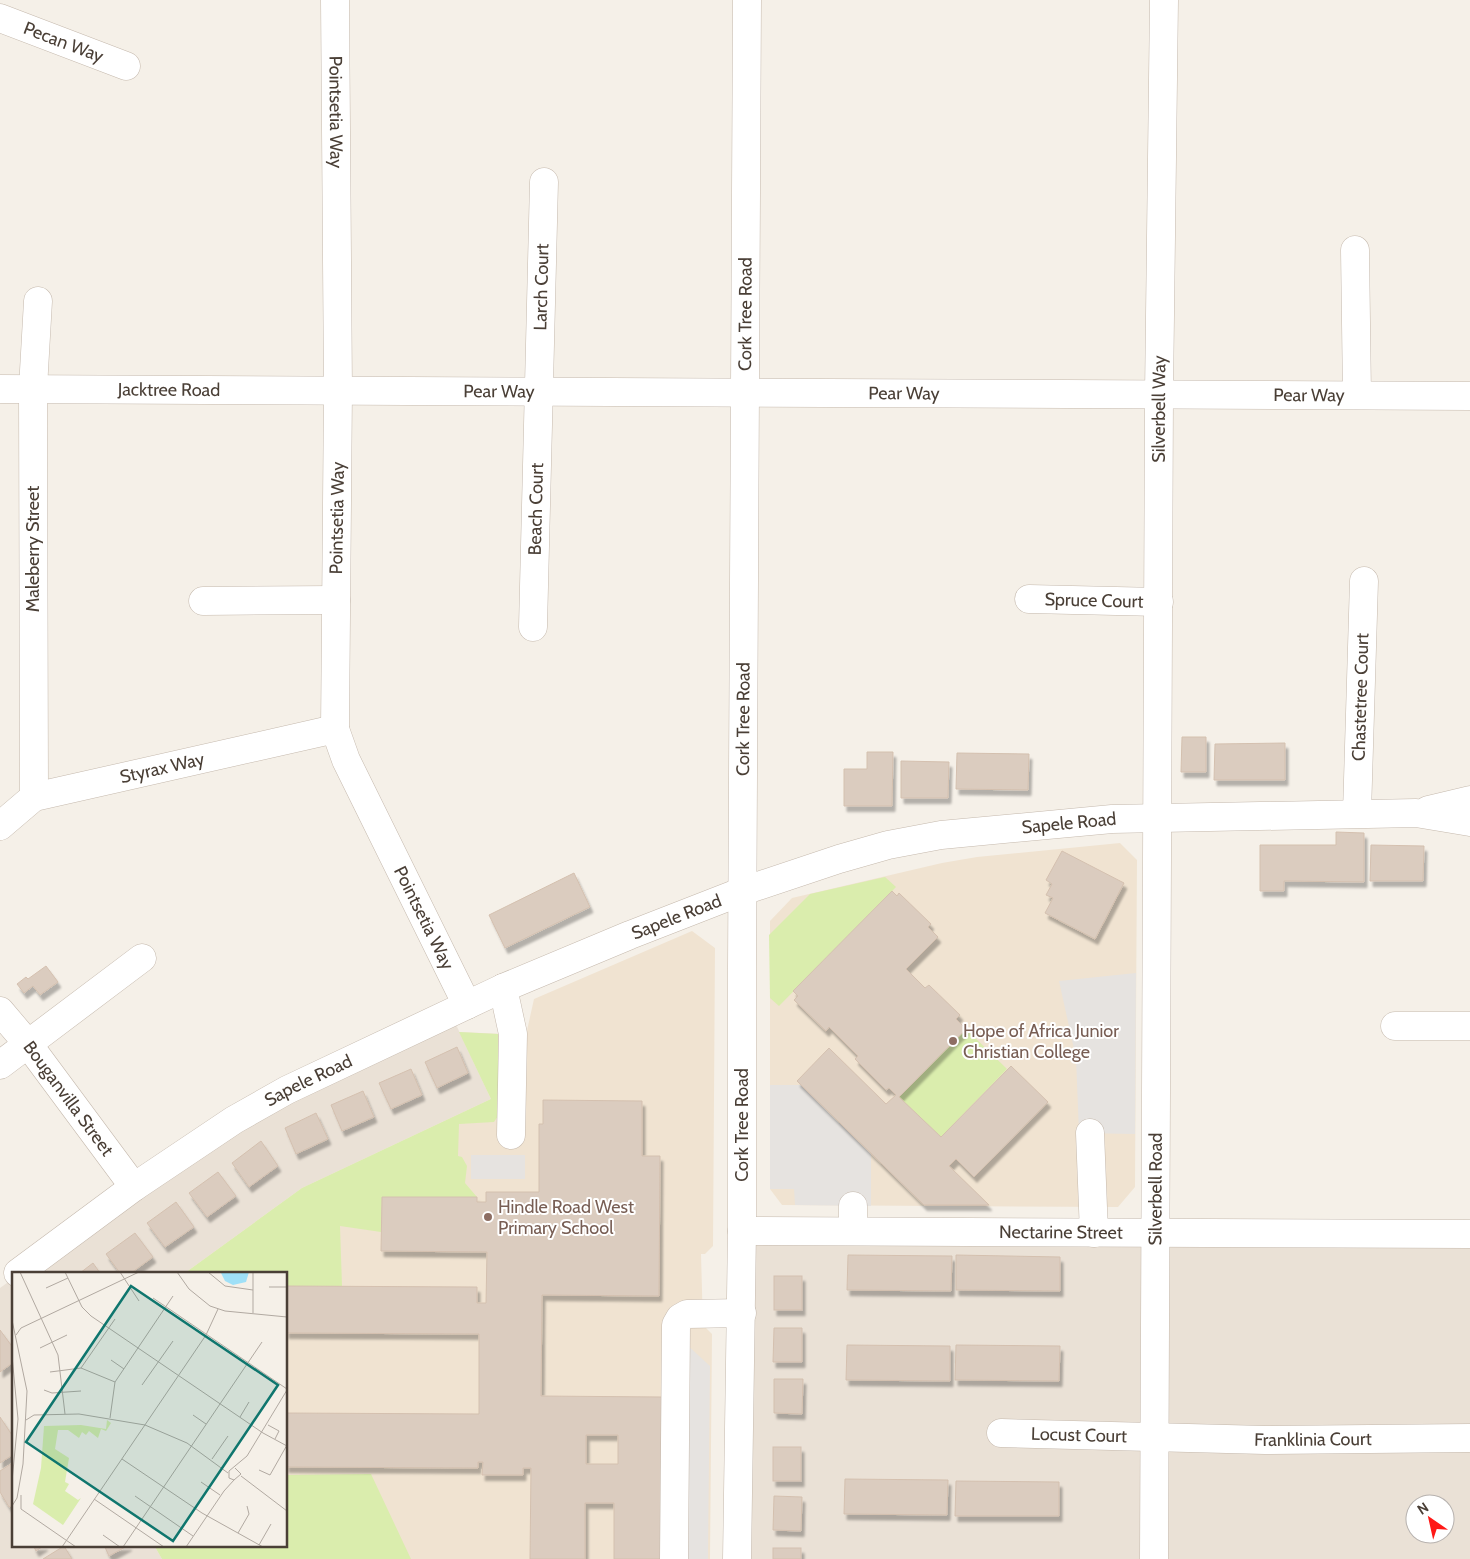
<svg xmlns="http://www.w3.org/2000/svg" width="1470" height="1559" viewBox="0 0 1470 1559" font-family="Cabin,sans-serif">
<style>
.residential{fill:#eae1d6;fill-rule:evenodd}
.education{fill:#f0e3d1}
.green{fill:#daedad}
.parking{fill:#e6e3e0}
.building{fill:#dbccbf;stroke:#d4c0af;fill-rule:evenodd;filter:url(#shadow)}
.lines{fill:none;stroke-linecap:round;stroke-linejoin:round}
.minor-casing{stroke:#c5b9ad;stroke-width:29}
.minor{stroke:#fff;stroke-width:28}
.education-dot{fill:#8d6e63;stroke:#fff;stroke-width:2}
.labels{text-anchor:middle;stroke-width:4;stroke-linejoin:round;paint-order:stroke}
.street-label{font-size:18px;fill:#4a3f36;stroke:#fff}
.education-label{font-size:18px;fill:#785e54;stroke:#fff;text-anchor:start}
.inset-road{fill:none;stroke:#b1a9a1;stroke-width:1}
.view{fill:#0f766e;fill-opacity:0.15;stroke:#0f766e;stroke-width:2.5}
.inset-edge{fill:none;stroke:#4a3f36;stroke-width:2.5}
</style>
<defs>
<filter id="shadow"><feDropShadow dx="3" dy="5.5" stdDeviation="1" flood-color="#0004"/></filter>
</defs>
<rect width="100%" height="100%" fill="#f5f0e8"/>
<g class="residential">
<polygon points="451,1014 491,1099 302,1188 185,1273 21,1273 135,1189"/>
<path d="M740 1233 1470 1236V1559H735ZM1415 1504H1445V1534H1415Z"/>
<polygon points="14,1278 14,1545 154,1545 162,1559 0,1559 0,1288"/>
</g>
<g class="education">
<polygon points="1120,843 1137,860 1135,1187 1118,1207 782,1205 770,1189 770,921 792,898 942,863 977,857"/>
<polygon points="692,931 715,948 713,1246 705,1254 701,1254 703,1327 705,1327 712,1334 710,1559 162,1559 154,1545 286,1545 286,1273 185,1273 302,1188 491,1099 459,1032 526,1035 534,999"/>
</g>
<g class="green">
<polygon points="885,877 896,887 779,1006 770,998 769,935 810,894"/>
<polygon points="966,1029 1007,1069 941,1137 899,1097"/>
<polygon points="459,1032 498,1034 498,1116 494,1122 459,1124 458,1156 462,1157 467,1166 465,1183 477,1197 382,1197 381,1232 340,1226 342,1286 286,1286 286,1273 185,1273 302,1188 491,1099"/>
<polygon points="371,1474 411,1559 162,1559 154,1545 286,1545 286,1475"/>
</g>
<g class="parking">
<polygon points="1136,973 1135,1134 1079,1133 1076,1058 1059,981"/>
<polygon points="770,1085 801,1085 871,1154 871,1206 795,1205 794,1189 770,1189"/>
<rect x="471" y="1155" width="54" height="24"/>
<polygon points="685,1343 710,1366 708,1559 684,1559"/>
</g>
<g class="building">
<polygon points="1182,737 1206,737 1206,772 1181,772"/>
<polygon points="1285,743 1285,780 1214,780 1215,744"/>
<polygon points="867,752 893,752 892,806 844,806 844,769 867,769"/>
<polygon points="957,753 1029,754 1028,790 956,789"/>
<polygon points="901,761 949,762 948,798 901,798"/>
<polygon points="1336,832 1364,833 1364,882 1284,881 1284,891 1260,891 1260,845 1336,845"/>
<polygon points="1371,845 1424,846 1423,881 1370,881"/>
<polygon points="1062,851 1124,883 1095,939 1045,913 1053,898 1046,895 1052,884 1046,880"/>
<polygon points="574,873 590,907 505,948 489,915"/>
<polygon points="892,891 897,896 899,893 931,924 928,927 938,937 906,969 925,988 929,985 960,1015 956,1019 966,1029 899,1097 941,1137 1011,1066 1048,1102 974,1177 956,1159 949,1166 989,1205 924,1205 797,1081 829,1048 886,1104 896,1095 889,1088 886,1090 855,1059 858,1056 829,1027 826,1031 794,1000 798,996 793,991"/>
<polygon points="46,966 58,982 40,995 33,986 24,993 17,984 26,977 28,979"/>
<polygon points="457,1047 468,1073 437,1088 425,1062"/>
<polygon points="411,1069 422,1095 391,1109 379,1083"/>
<polygon points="363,1091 374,1117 342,1131 331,1105"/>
<path d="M543 1100 642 1101V1156H660L659 1296 542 1295 541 1396 662 1397 661 1468H665L664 1559H614V1503H585V1559H530L531 1468H523V1475H482L483 1462H478V1468L286 1467V1413L479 1414V1334L286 1333V1286L477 1287V1303H486L487 1252 381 1251 382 1197H477V1202H486V1192H539V1124H543ZM586 1435H618V1464H586Z"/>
<polygon points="316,1113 328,1139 296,1154 285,1128"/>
<polygon points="261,1141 278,1166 249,1187 232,1163"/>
<polygon points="218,1172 236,1196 207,1217 189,1193"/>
<polygon points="176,1202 194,1227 165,1247 147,1223"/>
<polygon points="135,1233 153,1257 131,1273 120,1273 106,1254"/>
<polygon points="848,1255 952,1256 951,1291 847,1290"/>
<polygon points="956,1255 1060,1257 1060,1291 956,1290"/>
<polygon points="93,1263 100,1273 80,1273"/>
<rect x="774" y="1276" width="28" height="34"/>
<polygon points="774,1328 802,1328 802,1362 773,1362"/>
<polygon points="0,1330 14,1349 14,1362 0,1372"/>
<polygon points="847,1345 950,1346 950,1381 846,1380"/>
<polygon points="956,1345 1060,1346 1059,1381 955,1380"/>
<polygon points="774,1379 803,1379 802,1414 774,1413"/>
<polygon points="0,1417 14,1438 14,1454 0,1463"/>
<rect x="773" y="1447" width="28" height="34"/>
<polygon points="14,1462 14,1504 9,1507 0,1492 0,1471"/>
<polygon points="845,1479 948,1480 947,1515 844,1514"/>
<polygon points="956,1481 1059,1482 1059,1516 955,1516"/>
<polygon points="774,1496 802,1497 801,1531 773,1530"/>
<polygon points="33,1545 45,1545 36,1551"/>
<polygon points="104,1545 129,1545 109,1556"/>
<polygon points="64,1546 72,1559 43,1559"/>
<rect x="773" y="1548" width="28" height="11"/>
</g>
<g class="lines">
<defs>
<g id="minor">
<path id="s1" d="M335 0 338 390 335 729 346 760 467 1005"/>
<path id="s2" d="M0 18 126 66"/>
<polyline points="1355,250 1357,395"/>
<path id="s3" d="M0 389 1470 396"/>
<path id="s4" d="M1029 599 1159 602"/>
<polyline points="203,601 336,600"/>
<path id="s5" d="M533 627 544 182"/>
<polyline points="34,797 33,388 38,301"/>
<polyline points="1428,810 1470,800"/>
<path id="s6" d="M1357 813 1364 581"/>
<path id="s7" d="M0 826 34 797 335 729"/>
<polyline points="503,988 513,1034 511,1135"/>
<path id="s8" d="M0 1011 28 1044 134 1187"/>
<polyline points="1395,1026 1470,1026"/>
<polyline points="0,1065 142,958"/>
<polyline points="1090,1133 1094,1233"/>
<polyline points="853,1206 853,1231"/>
<path id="s9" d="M742 1231 1470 1234"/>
<path id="s10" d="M18 1273 134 1187 234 1120 287 1090 503 988 630 935 743 891 839 859 888 845 941 835 1112 819 1416 813 1470 822"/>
<path id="s11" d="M1001 1433 1265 1440 1470 1438"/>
<polyline points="674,1559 676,1325 680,1318 687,1314 742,1313"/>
<path id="s12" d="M737 1559 742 1231V969L747 0"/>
<path id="s13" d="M1154 1559 1159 394 1164 0"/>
</g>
</defs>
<use href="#minor" class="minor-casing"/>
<use href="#minor" class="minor"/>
</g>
<g class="education-dot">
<circle cx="953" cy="1041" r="5"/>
<circle cx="488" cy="1217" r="5"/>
</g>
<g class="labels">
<g class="street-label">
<text dy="6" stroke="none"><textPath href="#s2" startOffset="68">Pecan Way</textPath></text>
<text dy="6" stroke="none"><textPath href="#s1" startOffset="112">Pointsetia Way</textPath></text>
<text dy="6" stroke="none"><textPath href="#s5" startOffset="340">Larch Court</textPath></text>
<text dy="6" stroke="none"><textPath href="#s12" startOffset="1245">Cork Tree Road</textPath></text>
<text dy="6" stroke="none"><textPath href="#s3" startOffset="169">Jacktree Road</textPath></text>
<text dy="6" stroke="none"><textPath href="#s3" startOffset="499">Pear Way</textPath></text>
<text dy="6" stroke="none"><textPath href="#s3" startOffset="904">Pear Way</textPath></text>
<text dy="6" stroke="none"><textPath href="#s3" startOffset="1309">Pear Way</textPath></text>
<text dy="6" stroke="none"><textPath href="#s13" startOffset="1150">Silverbell Way</textPath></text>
<text dy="6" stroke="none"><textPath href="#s5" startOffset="118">Beach Court</textPath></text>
<text transform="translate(337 518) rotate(-89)" y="6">Pointsetia Way</text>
<text transform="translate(33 549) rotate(-90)" y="6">Maleberry Street</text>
<text dy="6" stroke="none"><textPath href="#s4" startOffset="65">Spruce Court</textPath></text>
<text dy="6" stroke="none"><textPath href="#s6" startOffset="116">Chastetree Court</textPath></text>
<text dy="6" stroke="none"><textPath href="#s12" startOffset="840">Cork Tree Road</textPath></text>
<text dy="6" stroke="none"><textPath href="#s7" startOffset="176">Styrax Way</textPath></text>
<text dy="6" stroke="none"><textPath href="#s10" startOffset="1158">Sapele Road</textPath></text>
<text dy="6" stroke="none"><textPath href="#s10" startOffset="752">Sapele Road</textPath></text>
<text dy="6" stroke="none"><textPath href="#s1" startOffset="938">Pointsetia Way</textPath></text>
<text dy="6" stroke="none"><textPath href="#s10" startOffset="349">Sapele Road</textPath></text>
<text dy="6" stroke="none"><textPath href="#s8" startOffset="111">Bouganvilla Street</textPath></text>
<text transform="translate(742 1125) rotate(-90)" y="6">Cork Tree Road</text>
<text dy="6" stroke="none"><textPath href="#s13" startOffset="370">Silverbell Road</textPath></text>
<text dy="6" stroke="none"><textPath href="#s9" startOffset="319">Nectarine Street</textPath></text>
<text dy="6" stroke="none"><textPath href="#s11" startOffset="78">Locust Court</textPath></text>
<text dy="6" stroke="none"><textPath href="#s11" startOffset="312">Franklinia Court</textPath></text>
</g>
<g class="education-label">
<text x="963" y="1037">Hope of Africa Junior<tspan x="963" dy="21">Christian College</tspan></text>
<text x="498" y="1213">Hindle Road West<tspan x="498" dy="21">Primary School</tspan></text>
</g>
</g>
<g transform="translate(12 1272)">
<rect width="275" height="275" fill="#f5f0e8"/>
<path d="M95 148 99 151 94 159 89 157 86 166 77 159 74 163 70 160 67 166 56 158H46L43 177 57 186 53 210 57 212 53 219 66 228 69 226 51 253 21 232 29 196 32 154 69 153 94 157Z" fill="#daedad"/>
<path d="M237 0 234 10 221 13 213 9 209 1Z" fill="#9fe0f7"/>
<path class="inset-road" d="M8 0 46 83 53 142M53 0 70 35 79 44 251 161 275 174M108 0 127 29M165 0 177 17 198 34 213 39 275 45M196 0 213 14 241 18M257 15H275M34 16 56 6M141 26 275 117M241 41V0M0 48 15 119 11 192 5 226 0 234M4 63 9 56 127 0M28 76 55 63M0 84 6 147 0 209M99 88 112 97M69 96 103 47M38 100 69 96 103 110M130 113 161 69M32 118 40 121 69 119M181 143 194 152M228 145 237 130M98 146 103 110 161 24M14 148 22 143 67 142 133 153 175 171 216 201M256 153 267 159 263 167M110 187 190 241 251 275M200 187 216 164M223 196 229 202 222 208 217 206V199L235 184 275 118M247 198 258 203 275 173M229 204 275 239M189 210 208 223M9 223V237L64 275M123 224 181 264M82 227 152 275M226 261 237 242 235 234M91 263 108 275M247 273 259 252M50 275 194 63 206 37M111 275 250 70M174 275 212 219 222 208"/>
<path class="view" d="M119 14 266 113 161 269 14 170Z"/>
<rect width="275" height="275" class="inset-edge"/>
</g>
<g transform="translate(1430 1519) rotate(326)"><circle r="24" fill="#ffffff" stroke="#b7b2af"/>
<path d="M0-4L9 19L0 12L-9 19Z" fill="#ff1816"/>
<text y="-8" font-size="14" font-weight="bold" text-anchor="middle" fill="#4a3f36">N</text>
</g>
</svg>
